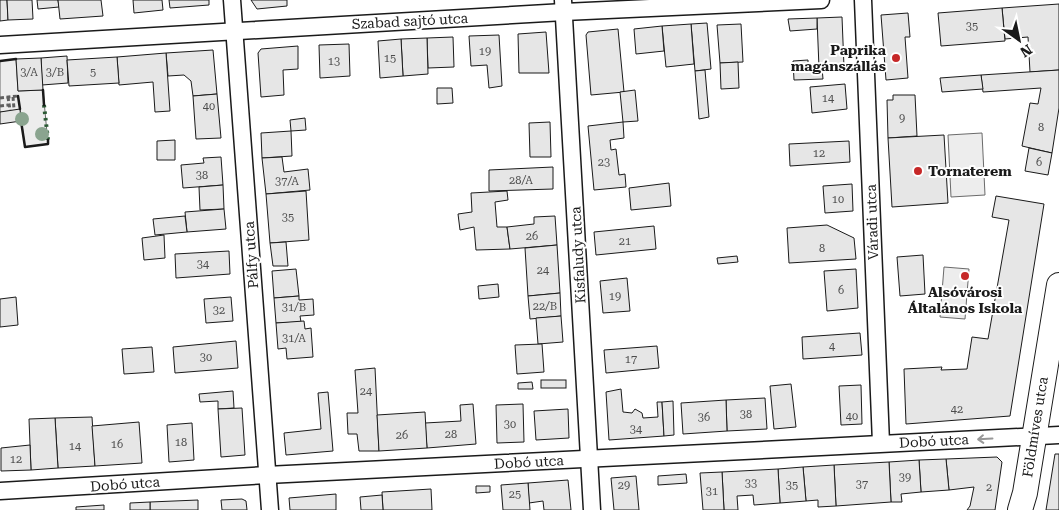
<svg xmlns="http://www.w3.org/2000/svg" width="1059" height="510" viewBox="0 0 1059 510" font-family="'Roboto Serif',serif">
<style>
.built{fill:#ededed;stroke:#6a6a6a}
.building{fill:#e6e6e6;stroke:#1a1a1a}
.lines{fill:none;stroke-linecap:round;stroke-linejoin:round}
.street-casing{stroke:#1a1a1a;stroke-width:19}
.secondary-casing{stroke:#1a1a1a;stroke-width:26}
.path{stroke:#5f5f5f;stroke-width:3;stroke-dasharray:4 2.5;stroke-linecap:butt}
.street{stroke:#fff;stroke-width:16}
.secondary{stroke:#fff;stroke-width:24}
.hedge{stroke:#2b5a34;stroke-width:4;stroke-dasharray:2.5 4;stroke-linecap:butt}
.wall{stroke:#1a1a1a;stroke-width:2.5}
.tree{fill:#8aa48f}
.oneway{stroke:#989898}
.poi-dot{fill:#c62828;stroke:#fff;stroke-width:2}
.labels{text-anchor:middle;stroke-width:4;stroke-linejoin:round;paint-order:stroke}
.number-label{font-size:11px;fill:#4d4d4d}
.street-label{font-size:14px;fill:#1a1a1a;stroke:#fff}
.poi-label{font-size:14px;font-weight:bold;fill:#1a1a1a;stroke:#fff;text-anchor:end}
</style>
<rect width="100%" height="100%" fill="#fff"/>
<g class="built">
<polygon points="16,59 18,91 43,90 48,144 25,147 20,110 0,112 0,61"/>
<polygon points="982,133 985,195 951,197 948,135"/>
<polygon points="944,267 969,269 965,319 940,317"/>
</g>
<g class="building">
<polygon points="0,0 7,0 8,20 0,21"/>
<polygon points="7,0 32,0 33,19 8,20"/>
<polygon points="37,0 58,0 59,7 38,9"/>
<polygon points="58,0 101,0 103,16 60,19"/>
<polygon points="133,0 162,0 163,10 134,13"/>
<polygon points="169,0 209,0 209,5 170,8"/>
<polygon points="251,0 287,0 287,6 257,9"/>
<polygon points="1059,4 1059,70 1030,72 1028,37 1005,39 1002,8"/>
<polygon points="1002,8 1005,41 941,46 938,13"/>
<polygon points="908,13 910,37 905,37 908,78 886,80 881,15"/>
<polygon points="842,17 844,67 819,68 817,18"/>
<polygon points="817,18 817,29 790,31 788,19"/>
<polygon points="707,23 711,69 695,71 691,24"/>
<polygon points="691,24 694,64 666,67 662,26"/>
<polygon points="741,24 743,62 720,63 717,25"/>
<polygon points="662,26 664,51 636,54 634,29"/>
<polygon points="618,29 624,92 591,95 586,35 588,32"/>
<polygon points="546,32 549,73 519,73 518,34"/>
<polygon points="499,35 502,86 489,88 487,65 471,66 469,36"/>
<polygon points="453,37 454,67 428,68 427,38"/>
<polygon points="427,38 428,74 403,76 401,39"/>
<polygon points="401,39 403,76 380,78 378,41"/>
<polygon points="349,44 350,76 320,78 319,45"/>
<polygon points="298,46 298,69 283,70 284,95 261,97 258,53 261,49"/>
<polygon points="213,50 217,94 193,96 191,81 184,75 168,76 166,53"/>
<polygon points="166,53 170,111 155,112 153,82 119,85 117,57"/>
<polygon points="67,56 68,83 42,85 41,58"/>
<polygon points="117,57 119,83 69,86 67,60"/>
<polygon points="41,58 43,90 18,91 16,59"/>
<polygon points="808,60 808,69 822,68 823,79 794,80 793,61"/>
<polygon points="738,62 739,88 721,89 720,63"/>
<polygon points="705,70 709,117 699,119 695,71"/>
<polygon points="1059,70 1059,108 1052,153 1022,146 1030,103 1038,104 1041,88 983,92 981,75"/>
<polygon points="981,75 983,89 942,92 940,78"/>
<polygon points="845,84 847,109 812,113 810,87"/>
<polygon points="437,88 452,88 453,103 437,104"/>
<polygon points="635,90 638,121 623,122 620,92"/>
<polygon points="217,94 221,138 196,139 193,96"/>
<polygon points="893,95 915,95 917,136 888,138 887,100 893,100"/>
<polygon points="20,109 21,121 0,124 0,112"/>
<polygon points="305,118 306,130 291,131 290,120"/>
<polygon points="550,122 551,157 530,157 529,123"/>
<polygon points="623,122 624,138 610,140 611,150 616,149 619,175 625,174 626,187 594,190 588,126"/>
<polygon points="291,131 292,156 262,158 261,133"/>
<polygon points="944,135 948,203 892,207 888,138"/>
<polygon points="175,140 175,160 157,160 157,141"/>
<polygon points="849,141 850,162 790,166 789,144"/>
<polygon points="1029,148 1052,153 1048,175 1025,171"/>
<polygon points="221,157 223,185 183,188 181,165 204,163 203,158"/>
<polygon points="282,157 284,172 308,169 310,190 266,194 262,158"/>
<polygon points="553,167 553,189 489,191 489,170"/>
<polygon points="669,183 671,206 631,210 629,188"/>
<polygon points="852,184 853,211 825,213 823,186"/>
<polygon points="223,185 224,209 200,210 199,187"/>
<polygon points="306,191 309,240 270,243 266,194"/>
<polygon points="507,191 508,200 495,202 497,227 507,227 510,249 476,250 474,227 460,230 458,214 472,212 471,193"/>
<polygon points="996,196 1044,204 1010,416 906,424 904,369 942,367 941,370 967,369 972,337 988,339 1009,220 992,217"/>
<polygon points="224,209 226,229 187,232 185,212"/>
<polygon points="185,216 187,232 155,235 153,219"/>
<polygon points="555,216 557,245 510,249 507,227 534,224 534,217"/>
<polygon points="827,225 854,238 856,259 789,263 787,228"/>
<polygon points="654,226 656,249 596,255 594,232"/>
<polygon points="164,235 165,258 144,260 142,238"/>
<polygon points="286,242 288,266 273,266 270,243"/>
<polygon points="557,245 560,293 528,296 525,248"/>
<polygon points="229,251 230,274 176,278 175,254"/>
<polygon points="923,255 925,294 900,296 897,257"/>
<polygon points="737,256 738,262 718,264 717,258"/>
<polygon points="296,269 299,296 274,298 272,271"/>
<polygon points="856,269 858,308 827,311 824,271"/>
<polygon points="627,278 630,311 603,313 600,281"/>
<polygon points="498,284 499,297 479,299 478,286"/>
<polygon points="560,293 561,316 530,319 528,296"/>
<polygon points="299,296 299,300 313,299 314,315 300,316 301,322 276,323 274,298"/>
<polygon points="16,297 18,325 0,327 0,299"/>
<polygon points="231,297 233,321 206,323 204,299"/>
<polygon points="561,316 563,342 538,344 536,318"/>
<polygon points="304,321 305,329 311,328 313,357 287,359 286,348 278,349 276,323"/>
<polygon points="860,333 862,355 803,359 802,337"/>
<polygon points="236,341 238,368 175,373 173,347"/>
<polygon points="542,344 544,372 517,374 515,345"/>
<polygon points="657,346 659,368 606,373 604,350"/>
<polygon points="152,347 154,372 124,374 122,349"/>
<polygon points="375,368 379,451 359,451 357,434 348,434 347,413 358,413 355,370"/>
<rect x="541" y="380" width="25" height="8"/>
<polygon points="532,382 533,389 518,389 518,383"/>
<polygon points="791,384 796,427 774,429 770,386"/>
<polygon points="861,385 862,424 841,425 839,386"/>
<polygon points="621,389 623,412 632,413 635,409 642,413 643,418 658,417 657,402 662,402 664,436 609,440 606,392"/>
<polygon points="233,391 234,408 218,409 218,401 200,402 199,394"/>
<polygon points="328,392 333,451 286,455 284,433 321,429 318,393"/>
<polygon points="765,398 767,429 727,431 726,400"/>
<polygon points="726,400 727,431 683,434 681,403"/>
<polygon points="673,401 674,435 664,436 662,402"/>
<polygon points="473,404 476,444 427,448 425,423 461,421 460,405"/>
<polygon points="523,404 524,442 497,443 496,405"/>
<polygon points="242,408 245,455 221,457 218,409"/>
<polygon points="568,409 569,438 536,440 534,411"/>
<polygon points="425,412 427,448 379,451 377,415"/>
<polygon points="92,417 95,466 58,468 55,418"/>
<polygon points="55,418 58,468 31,470 29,419"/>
<polygon points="139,422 142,463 95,466 92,426"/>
<polygon points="192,423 194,460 169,462 167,425"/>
<polygon points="30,445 31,470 1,471 1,448"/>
<polygon points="1055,454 1059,454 1059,510 1046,510"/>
<polygon points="997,457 1002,462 995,510 967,510 970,506 974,487 949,490 946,459"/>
<polygon points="946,459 949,490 921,492 919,460"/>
<polygon points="919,460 921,492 901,494 902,502 891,502 889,462"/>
<polygon points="889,462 891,502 836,506 834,465"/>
<polygon points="834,465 836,506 818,507 818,500 806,501 803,467"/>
<polygon points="803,467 806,501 780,503 778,469"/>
<polygon points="778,469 780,503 754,505 753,495 737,496 738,510 724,510 722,472"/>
<polygon points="722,472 724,510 703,510 700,473"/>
<polygon points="686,474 687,483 658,485 658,476"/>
<polygon points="636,476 639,510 614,510 611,478"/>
<polygon points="568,480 571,510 544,510 543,501 529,503 528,483"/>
<polygon points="528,483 530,510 503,510 501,485"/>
<polygon points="476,486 490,486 490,492 476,493"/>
<polygon points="431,489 432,510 383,510 382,492"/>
<polygon points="336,494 336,510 290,510 289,498"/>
<polygon points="382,495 383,510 361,510 360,497"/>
<polygon points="242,499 246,501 247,510 222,510 221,500"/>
<polygon points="198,500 198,510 150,510 150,502"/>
<polygon points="150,502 150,510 130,510 130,503"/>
<polygon points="104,505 104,510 76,510 76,507"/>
</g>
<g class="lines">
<defs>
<g id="street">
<polyline points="232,0 270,510"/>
<polyline points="563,0 592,510"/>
<polyline points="863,0 881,443"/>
<polyline points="0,45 564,12 821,0"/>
<polyline points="0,491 267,475 1059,435"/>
</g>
<polyline id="secondary" points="1020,510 1025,493 1059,285"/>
</defs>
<use href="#street" class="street-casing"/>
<use href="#secondary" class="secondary-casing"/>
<g class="path">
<polyline points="8,97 10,110"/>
<polyline points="13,97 14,109"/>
<polyline points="0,98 18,96"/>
<polyline points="0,106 8,105"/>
</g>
<use href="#street" class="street"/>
<use href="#secondary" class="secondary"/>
<polyline class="hedge" points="44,105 48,140"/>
<g class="wall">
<polyline points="0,61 16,59"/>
<polyline points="43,90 44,105"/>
<polyline points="18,96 20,109"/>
<polyline points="21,121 25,147 48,144 48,140"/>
</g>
</g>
<g class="tree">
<circle cx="22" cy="119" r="7"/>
<circle cx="42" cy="134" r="7"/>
</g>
<defs><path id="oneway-shaft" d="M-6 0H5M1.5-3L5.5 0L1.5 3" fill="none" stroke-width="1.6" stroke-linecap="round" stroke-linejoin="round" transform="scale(1.25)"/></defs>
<use class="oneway" href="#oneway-shaft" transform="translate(985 439) rotate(177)"/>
<g class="poi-dot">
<circle cx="896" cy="58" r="5"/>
<circle cx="918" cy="171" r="5"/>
<circle cx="965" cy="276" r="5"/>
</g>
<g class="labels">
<g class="number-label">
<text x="972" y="30">35</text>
<text x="485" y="55">19</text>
<text x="390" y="62">15</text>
<text x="334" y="65">13</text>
<text x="29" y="76">3/A</text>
<text x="55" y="76">3/B</text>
<text x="93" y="76">5</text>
<text x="828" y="102">14</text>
<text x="209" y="110">40</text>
<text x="902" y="122">9</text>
<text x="1041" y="131">8</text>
<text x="819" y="157">12</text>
<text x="604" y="166">23</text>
<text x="1039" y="166">6</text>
<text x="202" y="179">38</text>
<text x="521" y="184">28/A</text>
<text x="287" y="185">37/A</text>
<text x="838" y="203">10</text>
<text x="288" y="221">35</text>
<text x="532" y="240">26</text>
<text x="625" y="245">21</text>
<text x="822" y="252">8</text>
<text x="203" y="268">34</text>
<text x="543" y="274">24</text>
<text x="841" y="294">6</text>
<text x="615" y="300">19</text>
<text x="545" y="310">22/B</text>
<text x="294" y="311">31/B</text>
<text x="219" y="314">32</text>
<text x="294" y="342">31/A</text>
<text x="832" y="350">4</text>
<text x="206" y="361">30</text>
<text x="631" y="363">17</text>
<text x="366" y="395">24</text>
<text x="957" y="413">42</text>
<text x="746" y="418">38</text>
<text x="852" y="420">40</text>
<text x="704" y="421">36</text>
<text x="510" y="428">30</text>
<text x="636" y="433">34</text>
<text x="451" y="438">28</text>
<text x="402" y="439">26</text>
<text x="181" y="446">18</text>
<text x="117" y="448">16</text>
<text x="75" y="450">14</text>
<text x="16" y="463">12</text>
<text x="905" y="481">39</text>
<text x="751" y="487">33</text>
<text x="862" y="488">37</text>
<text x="624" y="489">29</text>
<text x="792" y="489">35</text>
<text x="989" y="491">2</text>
<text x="712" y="495">31</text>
<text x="515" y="498">25</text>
</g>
<g class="street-label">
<text transform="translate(410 21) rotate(-3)" y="5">Szabad sajtó utca</text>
<text transform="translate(872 222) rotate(-92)" y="5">Váradi utca</text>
<text transform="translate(251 255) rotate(-94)" y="5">Pálfy utca</text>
<text transform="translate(578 255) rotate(-93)" y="5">Kisfaludy utca</text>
<text transform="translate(1035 427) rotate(-81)" y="5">Földmíves utca</text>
<text transform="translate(934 441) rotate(-3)" y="5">Dobó utca</text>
<text transform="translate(529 462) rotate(-3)" y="5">Dobó utca</text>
<text transform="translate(125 484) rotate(-4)" y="5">Dobó utca</text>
</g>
<g class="poi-label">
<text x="886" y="55">Paprika<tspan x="886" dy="16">magánszállás</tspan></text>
<text x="928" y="176" text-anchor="start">Tornaterem</text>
<text x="965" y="297" text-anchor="middle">Alsóvárosi<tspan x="965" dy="16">Általános Iskola</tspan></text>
</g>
</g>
<g transform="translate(1019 40) rotate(147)" stroke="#ffffff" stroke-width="4" paint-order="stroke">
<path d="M0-4L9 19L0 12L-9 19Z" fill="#1a1a1a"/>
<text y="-8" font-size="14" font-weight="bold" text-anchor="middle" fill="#1a1a1a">N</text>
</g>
</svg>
